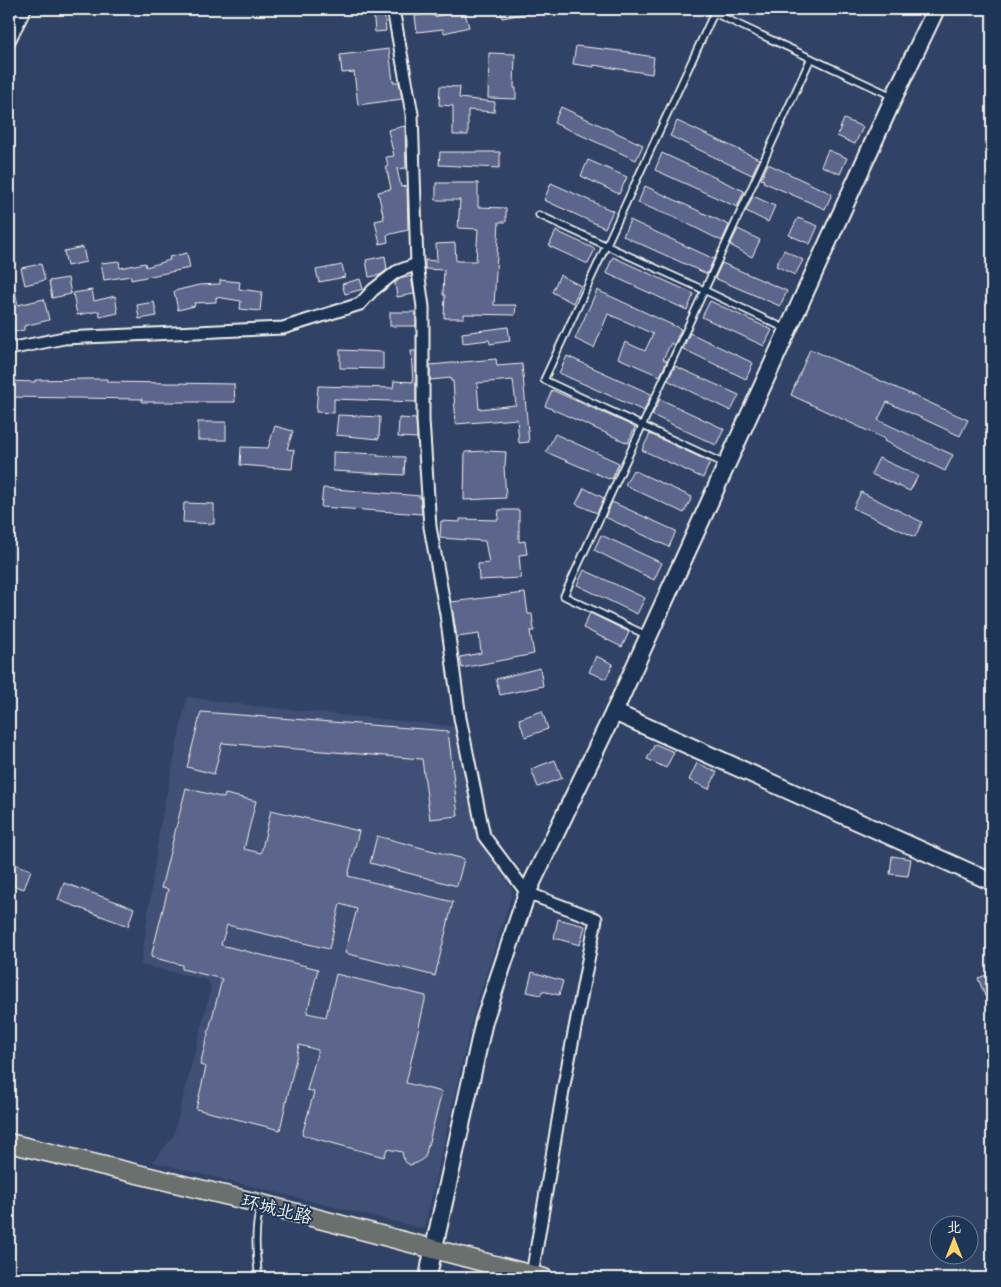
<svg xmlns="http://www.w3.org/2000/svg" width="1001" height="1287" viewBox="0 0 1001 1287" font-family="'Playpen Sans','LXGW WenKai TC',sans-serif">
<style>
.built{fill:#415074}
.building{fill:#5c658c;stroke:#f4f1e8;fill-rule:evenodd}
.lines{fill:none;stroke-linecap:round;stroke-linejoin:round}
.lane-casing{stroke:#f4f1e8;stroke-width:9}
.street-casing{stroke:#f4f1e8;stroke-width:15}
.secondary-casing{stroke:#f4f1e8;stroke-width:20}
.primary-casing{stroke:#f4f1e8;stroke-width:21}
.lane{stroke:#1d3557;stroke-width:5.5}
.street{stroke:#1d3557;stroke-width:11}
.secondary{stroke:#1d3557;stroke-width:16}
.primary{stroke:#6b706d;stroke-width:18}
.labels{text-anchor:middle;stroke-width:4;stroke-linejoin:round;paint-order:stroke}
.street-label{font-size:18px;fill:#f4f1e8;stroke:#1d3557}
</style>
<rect width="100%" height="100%" fill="#304367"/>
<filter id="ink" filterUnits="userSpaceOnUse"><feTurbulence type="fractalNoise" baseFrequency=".02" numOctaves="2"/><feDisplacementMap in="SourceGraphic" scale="10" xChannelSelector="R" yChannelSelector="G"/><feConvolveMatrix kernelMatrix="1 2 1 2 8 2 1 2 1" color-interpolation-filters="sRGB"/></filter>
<g filter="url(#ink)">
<polygon class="built" points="187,697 253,706 460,727 478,837 513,891 473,1015 424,1229 153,1162 173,1137 211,989 208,980 141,965 160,826"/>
<g class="building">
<polygon points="373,9 384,9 386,31 375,32"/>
<polygon points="500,9 528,9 529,13 502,18"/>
<polygon points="464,10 469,27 444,33 443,29 417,32 415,16 434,13 434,17"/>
<polygon points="576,46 629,52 629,53 654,57 652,74 594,65 594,67 573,64"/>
<polygon points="389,49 393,82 399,82 402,99 358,105 354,72 342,73 340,55"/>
<polygon points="489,53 515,54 514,88 516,88 516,99 488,98"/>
<polygon points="440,86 460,87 459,98 495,102 494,112 468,110 468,135 453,135 453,106 439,105"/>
<polygon points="561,107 643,145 636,160 554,123"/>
<polygon points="844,119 863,127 855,144 837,136"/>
<polygon points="677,121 759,159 752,175 670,136"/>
<polygon points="405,126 406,168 397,169 401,187 407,186 408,230 387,235 388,242 380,244 375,221 384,219 378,192 391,189 386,166 388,166 386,157 394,156 388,130"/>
<polygon points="828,150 847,158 840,174 821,166"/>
<polygon points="440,152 500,152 500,164 499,168 439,165"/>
<polygon points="662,153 744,191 737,207 655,170"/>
<polygon points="588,160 627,177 619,194 581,176"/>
<polygon points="768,164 832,194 825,209 763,182 764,180 761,179"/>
<polygon points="436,183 478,183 478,207 506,208 506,222 499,222 494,305 516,305 515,315 464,314 464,318 444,318 445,295 443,295 444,270 425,269 425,260 437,261 436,244 455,243 456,261 476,261 478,229 458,228 460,200 436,200"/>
<polygon points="551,183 613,211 605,228 544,200"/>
<polygon points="645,186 729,225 722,241 678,219 638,203"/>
<polygon points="753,196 775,206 768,222 746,211"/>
<polygon points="798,218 818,226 810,244 789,235"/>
<polygon points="630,220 714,259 707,274 623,236"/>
<polygon points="738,229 760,240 752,257 730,245"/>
<polygon points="556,231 595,249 588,264 549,246"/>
<polygon points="83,247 86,262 67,266 64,251"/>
<polygon points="784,250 803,260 795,275 776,266"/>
<polygon points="187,253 190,268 131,280 131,276 104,280 101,263 119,261 120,268 145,263 146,267 170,260 169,257"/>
<polygon points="385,256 387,270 380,275 369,277 366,260"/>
<polygon points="613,257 694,294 687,310 606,273"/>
<polygon points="722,263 787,291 780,306 719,280 715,278"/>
<polygon points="41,264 45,280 25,285 21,268"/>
<polygon points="342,265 345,277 319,282 316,270"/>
<polygon points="560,275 581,286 573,303 552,292"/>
<polygon points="411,276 414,294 397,297 395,283 400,279"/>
<polygon points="68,278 71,294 52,298 49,281"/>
<polygon points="360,279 363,289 345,294 342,284"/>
<polygon points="220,280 240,282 239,289 262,292 260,311 240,309 241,301 216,297 216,302 194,303 195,306 178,310 174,291 199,285 220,284"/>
<polygon points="9,282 13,282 18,305 44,299 49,320 24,326 24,330 9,333"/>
<polygon points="92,290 94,301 115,296 118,313 100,317 99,311 77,315 73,293"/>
<polygon points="597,290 681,329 674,345 671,343 663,359 667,361 660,376 618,358 625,342 645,351 653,334 627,322 608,314 594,348 575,339"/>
<polygon points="710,301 772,330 764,346 702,317"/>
<polygon points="154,302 157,316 139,319 137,305"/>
<rect x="390" y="312" width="26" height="14"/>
<polygon points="508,327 510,341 490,344 489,340 463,343 462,333"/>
<polygon points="690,333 753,363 746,379 683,349"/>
<polygon points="810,349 968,420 960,436 887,402 878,420 953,455 945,471 884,441 885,439 791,395"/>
<polygon points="340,350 383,352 383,369 340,368"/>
<polygon points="411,351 416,351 416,402 334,399 334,413 316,412 318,386 393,388 394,381 413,382"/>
<polygon points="567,356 651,394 644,411 559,373"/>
<path d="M496 359 497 366 522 364 529 442 519 443 517 419 456 424 453 381H451V378L430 380V365ZM513 380 516 405 479 409 477 383Z"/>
<polygon points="675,366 739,395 731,411 671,382 668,380"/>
<polygon points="88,379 107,379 107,382 234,384 235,402 142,402 142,399 9,397 9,381 35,382 35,380"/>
<polygon points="552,390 635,427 628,443 545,406"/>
<polygon points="660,399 724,429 716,445 652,415"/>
<polygon points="338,415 380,417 379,439 336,435"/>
<polygon points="399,418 416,419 417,438 398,437"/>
<rect x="198" y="422" width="28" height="18"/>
<polygon points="275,426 293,431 287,449 294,450 292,469 240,465 241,447 268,448"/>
<polygon points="555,434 619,463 612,479 610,478 609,479 546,452"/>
<polygon points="650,434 710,462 703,478 642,450"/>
<polygon points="487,451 506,452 505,466 504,466 506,498 464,500 465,452"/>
<polygon points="333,452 377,454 377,456 405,457 404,475 333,471"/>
<polygon points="879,458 918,476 910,491 871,474"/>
<polygon points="633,470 692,497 684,513 625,485"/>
<polygon points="323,488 420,496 422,514 321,507"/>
<polygon points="584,488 604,498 597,513 576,504"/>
<polygon points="861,492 922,522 915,537 853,508"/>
<polygon points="612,502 676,531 669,547 605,517"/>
<polygon points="184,503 214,504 214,524 183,522"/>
<polygon points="499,510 519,510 519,542 525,541 527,554 519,555 521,578 479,580 478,564 489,563 485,541 440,538 441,521 460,522 460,519 498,520"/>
<polygon points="601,535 662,563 654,580 594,550"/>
<polygon points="584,570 645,598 637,614 577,585"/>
<polygon points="525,593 528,614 532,614 534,631 530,631 534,654 462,668 460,657 481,653 479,634 457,637 451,602"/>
<polygon points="590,613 629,632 622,647 583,628"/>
<polygon points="596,656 613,664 606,679 589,672"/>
<polygon points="540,668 543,686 500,695 496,679"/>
<polygon points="542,711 548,729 525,737 519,719"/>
<polygon points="201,712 448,731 458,816 430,819 422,759 222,743 214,774 187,767"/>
<polygon points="655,744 674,752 666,768 647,759"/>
<polygon points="555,760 562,778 538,787 531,769"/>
<polygon points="697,763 717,772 709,789 689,780"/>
<polygon points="186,788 224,798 225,794 256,801 244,849 261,853 271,810 359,831 348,876 453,902 435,976 345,953 357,909 340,904 329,949 227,925 221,945 318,969 307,1013 326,1017 336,974 426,996 406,1083 442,1092 425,1157 417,1163 410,1165 404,1161 402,1152 387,1149 384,1157 302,1135 314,1092 307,1090 318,1050 299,1045 280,1130 196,1109 206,1067 200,1065 222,979 182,969 182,965 151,957 168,889 161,888"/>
<polygon points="377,836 464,859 457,886 370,863"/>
<polygon points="892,856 911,859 908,876 890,874"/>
<polygon points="9,862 31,870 24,889 9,884"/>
<polygon points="64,883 134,908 128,926 58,900"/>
<polygon points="558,919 585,926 580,945 554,938"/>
<polygon points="532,972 563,981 559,995 542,991 541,995 527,992"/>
<polygon points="992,973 992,993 985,996 978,978"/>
</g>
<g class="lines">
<defs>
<g id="lane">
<polyline points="539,215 704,290 786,329"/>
<polyline points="725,464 544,380 714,13 892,96"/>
<polyline points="646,635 564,596 811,58"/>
<path d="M259 1278C256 1257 254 1226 261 1206"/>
</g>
<g id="street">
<polyline points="393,9 412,114 417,264 423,307 423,420 430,527 446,614 460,718 484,836 527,893 596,919 564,1085 532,1275"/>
<polyline points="9,41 25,9"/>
<polyline points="9,349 64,338 283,328 360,304 373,290 396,272 417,264"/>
</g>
<g id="secondary">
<polyline points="614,712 992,882"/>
<polyline points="428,1278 431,1261 484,1021 527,893 614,712 894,97 936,9"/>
</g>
<polyline id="primary" points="9,1143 262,1204 544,1278"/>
</defs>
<use href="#lane" class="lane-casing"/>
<use href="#street" class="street-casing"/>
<use href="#secondary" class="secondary-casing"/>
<use href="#primary" class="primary-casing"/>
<use href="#lane" class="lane"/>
<use href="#street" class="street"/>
<use href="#secondary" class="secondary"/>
<use href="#primary" class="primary"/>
</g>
</g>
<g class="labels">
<g class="street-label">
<text transform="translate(277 1209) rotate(14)" y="6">环城北路</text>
</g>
</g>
<rect width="1001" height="1287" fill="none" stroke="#1d3557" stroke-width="30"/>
<rect x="15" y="15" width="971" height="1257" fill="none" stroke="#f4f1e8" stroke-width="2" filter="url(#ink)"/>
<g transform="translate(954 1240)"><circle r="24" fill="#1d3557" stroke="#738091"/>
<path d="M0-4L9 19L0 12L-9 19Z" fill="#ffd166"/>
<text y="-8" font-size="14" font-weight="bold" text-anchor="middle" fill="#f4f1e8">北</text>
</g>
</svg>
